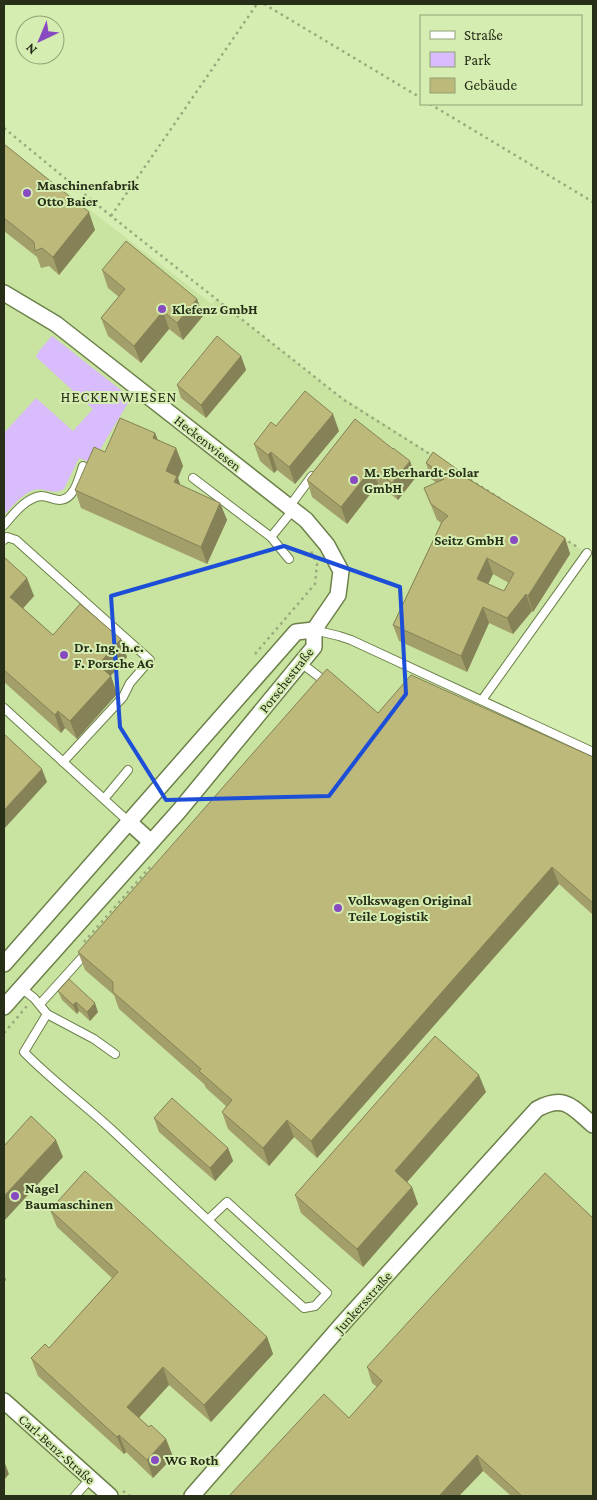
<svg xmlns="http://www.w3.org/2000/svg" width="597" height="1500" viewBox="0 0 597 1500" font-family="'Crimson Pro',serif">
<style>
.built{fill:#c9e3a0}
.green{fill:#d9bcfb}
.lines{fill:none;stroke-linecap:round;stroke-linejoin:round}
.lane-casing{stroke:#6c814a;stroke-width:10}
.street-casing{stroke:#6c814a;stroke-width:18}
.path{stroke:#98aa7b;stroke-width:2.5;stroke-dasharray:2.5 4;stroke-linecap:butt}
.lane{stroke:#fff;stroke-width:8}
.street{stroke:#fff;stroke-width:15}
.wall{fill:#a39f6a;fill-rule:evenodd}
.shaded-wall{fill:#848256}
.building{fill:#bdb97b;stroke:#848256;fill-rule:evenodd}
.marked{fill:none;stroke:#1d4ed8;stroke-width:4;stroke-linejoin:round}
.poi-dot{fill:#884ac0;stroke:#d6edb2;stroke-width:2}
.labels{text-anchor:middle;stroke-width:4;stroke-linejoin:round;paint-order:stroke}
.poi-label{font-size:14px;font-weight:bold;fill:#272f18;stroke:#d6edb2;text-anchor:start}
.street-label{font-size:14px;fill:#272f18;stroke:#d6edb2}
.neighbourhood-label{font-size:15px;letter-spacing:1px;fill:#272f18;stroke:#d6edb2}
</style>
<rect width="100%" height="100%" fill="#d6edb2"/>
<polygon class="built" points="4,144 212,304 216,299 333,391 587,553 482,700 593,752 593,1496 4,1496"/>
<path class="green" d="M52 336 131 398 92 463 79 458 64 489C51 496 45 487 34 490 23 493 12 507 4 515V433L36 398 73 431 93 409 36 357 39 351Z"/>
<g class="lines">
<defs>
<g id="lane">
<polyline points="193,478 271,537 293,510"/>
<polyline points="289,507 312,476"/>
<path d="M4 525C13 515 25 498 41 496 47 496 54 500 60 500 75 499 79 477 83 466"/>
<polyline points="271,537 289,559"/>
<polyline points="4,540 7,537 16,540 150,660 130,683 123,697 63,762"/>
<polyline points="314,630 339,636 351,640 593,752"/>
<polyline points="301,663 322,679 320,686"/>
<polyline points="482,700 587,553"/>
<polyline points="4,708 129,822"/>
<polyline points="104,799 128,770"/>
<path d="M21 988 34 998 47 1014 24 1052C51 1080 83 1103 112 1130 176 1190 239 1250 304 1308L315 1306 327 1293 227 1202 208 1220"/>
<polyline points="40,1004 87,952"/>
<polyline points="47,1014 94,1039 115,1054"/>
<polyline points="75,1496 90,1479"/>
</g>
<g id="street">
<polyline points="4,293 56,324 306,520 327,545 341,571 338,595 314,630"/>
<polyline points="129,822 151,842"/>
<polyline points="4,964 296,632 314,630"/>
<polyline points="4,1007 179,811 314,647 314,630"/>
<polyline points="4,1401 110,1496"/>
<path d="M192 1496 345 1321 537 1109C565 1094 572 1107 593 1125"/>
</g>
</defs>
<use href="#lane" class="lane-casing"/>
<use href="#street" class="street-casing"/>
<g class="path">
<polyline points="264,4 421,98"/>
<polyline points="430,104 593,202"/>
<polyline points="4,128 111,216 344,400 433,456"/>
<polyline points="111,216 257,4"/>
<polyline points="459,473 501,499"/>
<polyline points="563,538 579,548"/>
<polyline points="255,654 315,584 317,564 310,549"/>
<polyline points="84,942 150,867"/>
<polyline points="4,1033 27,1006"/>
<polyline points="123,1491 130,1496"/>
</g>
<use href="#lane" class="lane"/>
<use href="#street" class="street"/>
</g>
<g class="wall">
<polygon points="4,144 95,230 59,275 49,266 41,268 37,257 4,231"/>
<polygon points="102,270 197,299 203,316 183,340 169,329 141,363 108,336 101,318 119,297 108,288"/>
<polygon points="241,356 246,370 206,418 181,398 177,385"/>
<polygon points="355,419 416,477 398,500 378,484 347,524 312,497 307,480"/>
<polygon points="276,426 339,431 295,484 277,470 274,473 260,461 254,444"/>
<polygon points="155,433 158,440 176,448 183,466 178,478 180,485 220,503 227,520 207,564 81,508 75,490 105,452"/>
<path d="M426 463 461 472 462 475 565 538 570 554 533 612 532 611 513 634 489 623 467 672 399 641 393 625 441 523 437 520 424 488 437 483 431 479ZM493 574 509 583 504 591 488 584Z"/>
<polygon points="4,557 34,596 23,608 53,635 127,657 111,676 117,694 77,739 65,728 61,733 4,682"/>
<polygon points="378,713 593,757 593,915 559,884 317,1158 294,1137 269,1166 228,1129 222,1112 226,1106 206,1088 204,1084 119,1009 114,995 85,970 78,952"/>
<polygon points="58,991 98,1012 90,1021 79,1011 77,1014 62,1000"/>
<polygon points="486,1092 407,1182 418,1204 363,1267 301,1213 295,1195"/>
<polygon points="154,1118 228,1148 233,1161 215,1181 159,1132"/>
<polygon points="50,1210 267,1337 273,1354 211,1422 169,1385 139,1418 149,1427 166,1439 173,1457 153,1478 126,1452 124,1454 38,1376 31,1358 49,1348 112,1278 57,1227"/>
<polygon points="367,1367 593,1496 511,1496 483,1471 459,1496 229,1496 349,1418 377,1387 372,1383"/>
</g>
<g class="shaded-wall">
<polygon points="89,212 95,230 59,275 53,257"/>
<polygon points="197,299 203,316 183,340 177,323"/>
<polygon points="163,311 169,329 141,363 134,346"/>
<polygon points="241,356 246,370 206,418 201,405"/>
<polygon points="333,414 339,431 295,484 289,467"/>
<polygon points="155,433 162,451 153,438"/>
<polygon points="176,448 183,466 178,478 183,493 180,500 166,471"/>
<polygon points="271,452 277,470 274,473 268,455"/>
<polygon points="410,461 416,477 398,500 392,483"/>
<polygon points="372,468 378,484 347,524 341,507"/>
<polygon points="220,503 227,520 207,564 201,547"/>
<polygon points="565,538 570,554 533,612 528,596"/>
<polygon points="487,558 493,574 483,595 477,579"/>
<polygon points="27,578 34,596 17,615 10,597"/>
<polygon points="526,594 532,611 513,634 507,618"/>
<polygon points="483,607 489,623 467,672 461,656"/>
<polygon points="121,639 127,657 105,682 98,665"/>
<polygon points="111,676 117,694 77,739 70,721"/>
<polygon points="58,711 65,728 61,733 55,715"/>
<polygon points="42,769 47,782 4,829 4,810"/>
<polygon points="552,867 559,884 317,1158 311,1141"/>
<polygon points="76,1002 79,1011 77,1014 73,1005"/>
<polygon points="95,1003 98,1012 90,1021 87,1012"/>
<polygon points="479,1075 486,1092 401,1189 395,1171"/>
<polygon points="287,1120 294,1137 269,1166 263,1148"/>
<polygon points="56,1140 63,1157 4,1221 4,1196"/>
<polygon points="228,1148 233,1161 215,1181 210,1168"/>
<polygon points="412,1187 418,1204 363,1267 357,1249"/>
<polygon points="4,1274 6,1280 4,1282"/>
<polygon points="267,1337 273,1354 211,1422 204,1405"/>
<polygon points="163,1367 169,1385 133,1424 127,1407"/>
<polygon points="119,1435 126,1452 124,1454 117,1437"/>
<polygon points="166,1439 173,1457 153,1478 147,1460"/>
<polygon points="477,1455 483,1471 459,1496 439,1496"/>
<polygon points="4,1461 9,1474 4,1480"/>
</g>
<g class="building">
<polygon points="4,144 89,212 53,257 42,248 35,251 34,242 4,218"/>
<polygon points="126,241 197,299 177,323 163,311 134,346 101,318 125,289 102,270"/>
<polygon points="217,336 241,356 201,405 177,385"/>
<polygon points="305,391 333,414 289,467 271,452 268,455 254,444 271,422 276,426"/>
<polygon points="120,418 155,433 153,438 176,448 166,471 177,476 174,482 220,503 201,547 75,490 94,447 105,452"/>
<polygon points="355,419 393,449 393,448 410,461 392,483 372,468 341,507 307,480"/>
<path d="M433 452 461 472 460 474 565 538 528 596 526 594 507 618 483 607 461 656 393 625 442 522 448 516 431 504 424 488 444 479 433 471 435 469 426 463ZM487 558 514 573 504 591 477 579Z"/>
<polygon points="4,557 27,578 10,597 53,635 80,604 121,639 98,665 111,676 70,721 58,711 55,715 4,670"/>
<polygon points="327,669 378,713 411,675 593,757 593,903 552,867 311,1141 287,1120 263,1148 222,1112 232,1100 199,1071 201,1069 113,992 113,982 78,952"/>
<polygon points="4,734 42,769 4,810"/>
<polygon points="69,979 95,1003 87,1012 76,1002 73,1005 58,991"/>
<polygon points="435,1036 479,1075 395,1171 412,1187 357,1249 295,1195"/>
<polygon points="172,1098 228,1148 210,1168 154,1118"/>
<polygon points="31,1116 56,1140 4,1196 4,1146"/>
<polygon points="85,1171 267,1337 204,1405 163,1367 127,1407 149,1427 151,1425 166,1439 147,1460 119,1435 117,1437 31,1358 45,1344 49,1348 118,1272 50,1210"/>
<polygon points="545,1173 593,1218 593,1496 522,1496 477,1455 439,1496 229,1496 324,1394 349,1418 382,1381 367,1367"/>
</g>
<path class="marked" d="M284 546 400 587 406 694 329 796 166 800 120 727 111 596Z"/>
<g class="poi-dot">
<circle cx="27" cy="193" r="5"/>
<circle cx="162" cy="309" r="5"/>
<circle cx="354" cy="480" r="5"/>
<circle cx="514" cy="540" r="5"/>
<circle cx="64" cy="655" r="5"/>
<circle cx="338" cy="908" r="5"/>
<circle cx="15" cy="1196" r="5"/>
<circle cx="155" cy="1460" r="5"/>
</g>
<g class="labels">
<g class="poi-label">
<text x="37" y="190">Maschinenfabrik<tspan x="37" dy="16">Otto Baier</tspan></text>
<text x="172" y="314">Klefenz GmbH</text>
<text x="364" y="477">M. Eberhardt-Solar<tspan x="364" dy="16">GmbH</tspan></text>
<text x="504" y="545" text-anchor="end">Seitz GmbH</text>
<text x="74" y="652">Dr. Ing. h.c.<tspan x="74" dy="16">F. Porsche AG</tspan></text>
<text x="348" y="905">Volkswagen Original<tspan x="348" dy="16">Teile Logistik</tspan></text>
<text x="25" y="1193">Nagel<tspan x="25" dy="16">Baumaschinen</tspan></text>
<text x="165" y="1465">WG Roth</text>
</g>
<g class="street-label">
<text transform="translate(208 443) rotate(38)" y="5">Heckenwiesen</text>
<text transform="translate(286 680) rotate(-52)" y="5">Porschestraße</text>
<text transform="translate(363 1302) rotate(-48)" y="5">Junkersstraße</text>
<text transform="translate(57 1449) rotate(42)" y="5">Carl-Benz-Straße</text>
</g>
<g class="neighbourhood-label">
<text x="119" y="402">HECKENWIESEN</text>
</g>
</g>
<rect width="597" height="1500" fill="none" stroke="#272f18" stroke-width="10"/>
<rect x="420" y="15" width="162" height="90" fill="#d6edb2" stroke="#90a174"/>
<rect x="430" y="31" width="25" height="8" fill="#ffffff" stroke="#90a174"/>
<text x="464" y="40" font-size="15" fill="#272f18">Straße</text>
<rect x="430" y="52" width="25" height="15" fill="#d9bcfb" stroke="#90a174"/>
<text x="464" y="65" font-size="15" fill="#272f18">Park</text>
<rect x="430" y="78" width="25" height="15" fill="#bdb97b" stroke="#90a174"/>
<text x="464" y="90" font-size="15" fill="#272f18">Gebäude</text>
<g transform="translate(40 40) rotate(224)"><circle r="24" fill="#d6edb2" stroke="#90a174"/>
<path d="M0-4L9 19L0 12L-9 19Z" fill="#884ac0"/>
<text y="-8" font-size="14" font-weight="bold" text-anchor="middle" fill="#272f18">N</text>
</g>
</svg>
